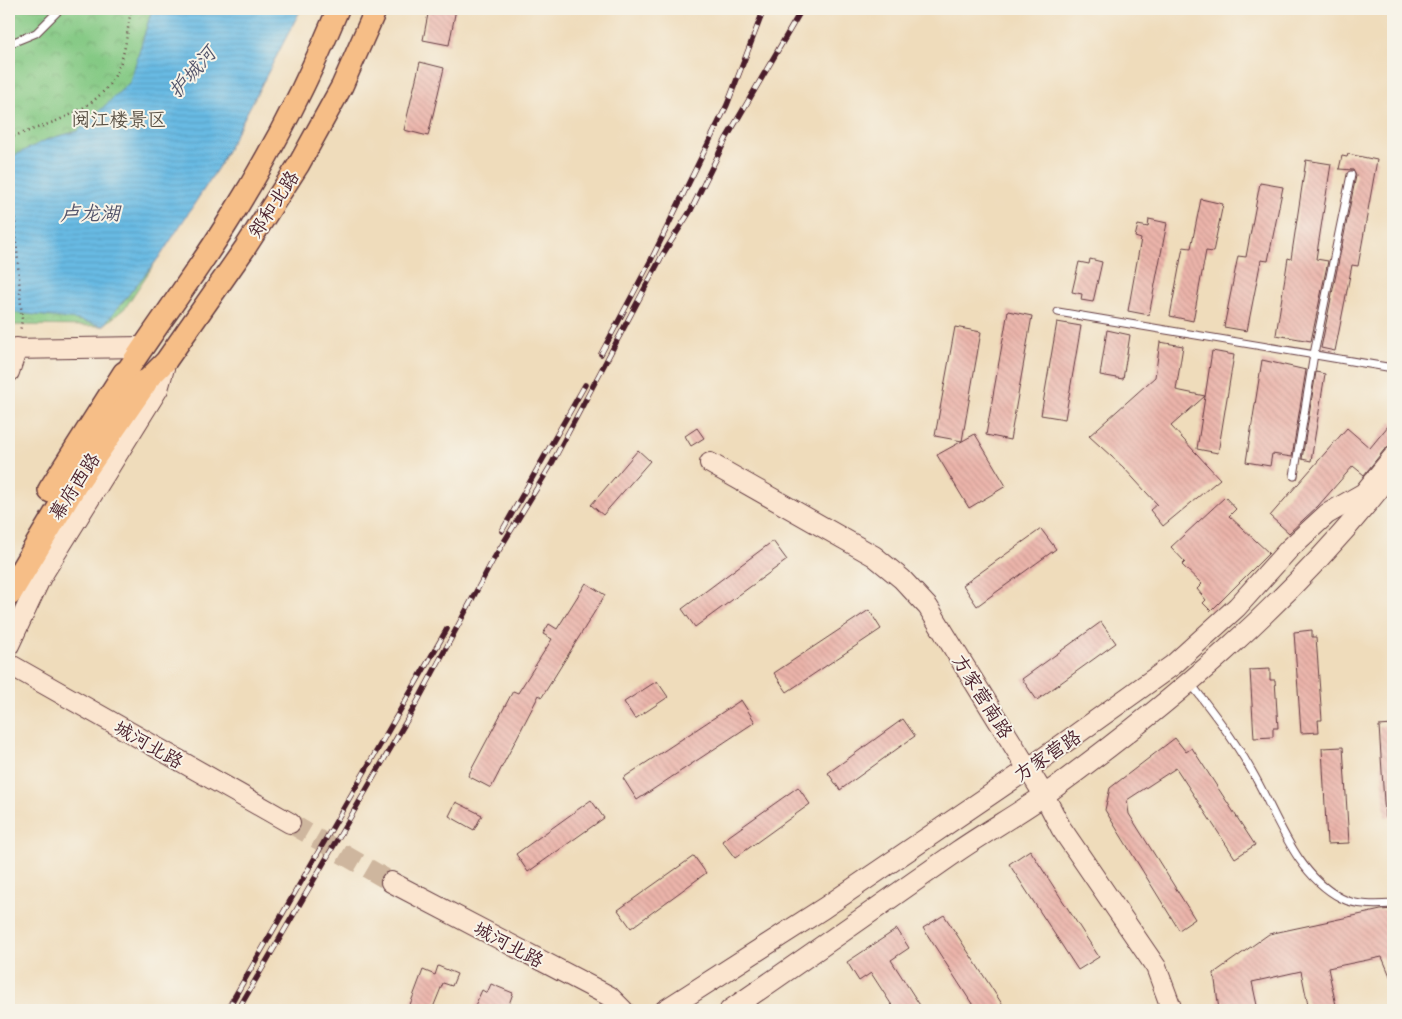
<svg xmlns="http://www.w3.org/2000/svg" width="1402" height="1019" viewBox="0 0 1402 1019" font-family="'Patrick Hand','LXGW WenKai TC',sans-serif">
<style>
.park{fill:url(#park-crowns);stroke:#677458}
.water{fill:url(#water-rules);stroke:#586c87}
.building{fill:url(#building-back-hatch)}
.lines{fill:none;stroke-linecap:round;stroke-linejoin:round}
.secondary-tunnel{stroke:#ceb69e;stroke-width:20;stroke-dasharray:20 10;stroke-linecap:butt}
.lane-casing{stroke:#633b41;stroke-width:9}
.secondary-casing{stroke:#633b41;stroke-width:22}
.primary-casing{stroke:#633b41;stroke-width:24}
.highway-casing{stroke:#633b41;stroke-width:28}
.path{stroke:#633b41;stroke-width:2.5;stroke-dasharray:1 4;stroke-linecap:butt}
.lane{stroke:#fff;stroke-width:7}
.secondary{stroke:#fbe5cf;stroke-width:20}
.primary{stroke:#f6be87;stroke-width:21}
.highway{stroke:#f6be87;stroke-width:25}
.rail-casing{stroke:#4a1f2b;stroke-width:5.5}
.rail{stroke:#f7f3e8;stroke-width:4;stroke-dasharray:11;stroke-linecap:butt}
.labels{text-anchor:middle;stroke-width:4;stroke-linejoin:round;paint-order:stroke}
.park-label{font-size:19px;fill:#5b5246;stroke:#f7f3e8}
.street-label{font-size:19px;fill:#4a1f2b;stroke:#f7f3e8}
.water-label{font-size:20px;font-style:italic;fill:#54556b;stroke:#f7f3e8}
</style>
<defs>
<pattern id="park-crowns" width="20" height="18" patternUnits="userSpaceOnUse" patternTransform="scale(1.25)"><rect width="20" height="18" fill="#84c984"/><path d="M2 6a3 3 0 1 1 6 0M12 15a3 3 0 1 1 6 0" fill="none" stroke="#74ac72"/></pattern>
<pattern id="water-rules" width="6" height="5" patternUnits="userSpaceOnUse" patternTransform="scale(1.25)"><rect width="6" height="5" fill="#67bae3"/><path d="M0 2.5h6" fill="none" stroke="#5b9fc3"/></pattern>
<pattern id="building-back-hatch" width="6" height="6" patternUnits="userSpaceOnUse" patternTransform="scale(1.25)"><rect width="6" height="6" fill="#ebb4aa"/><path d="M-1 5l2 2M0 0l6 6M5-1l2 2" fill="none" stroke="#cb9a92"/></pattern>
</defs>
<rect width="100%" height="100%" fill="#f7f3e8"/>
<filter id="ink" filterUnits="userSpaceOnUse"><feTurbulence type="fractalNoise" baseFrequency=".02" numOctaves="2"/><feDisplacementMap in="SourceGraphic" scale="10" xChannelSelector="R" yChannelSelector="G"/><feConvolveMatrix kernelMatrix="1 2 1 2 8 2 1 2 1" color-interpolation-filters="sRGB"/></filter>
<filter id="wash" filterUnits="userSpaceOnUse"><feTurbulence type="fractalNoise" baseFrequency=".0096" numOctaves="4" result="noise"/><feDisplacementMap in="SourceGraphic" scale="20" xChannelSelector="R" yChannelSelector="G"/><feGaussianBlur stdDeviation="1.12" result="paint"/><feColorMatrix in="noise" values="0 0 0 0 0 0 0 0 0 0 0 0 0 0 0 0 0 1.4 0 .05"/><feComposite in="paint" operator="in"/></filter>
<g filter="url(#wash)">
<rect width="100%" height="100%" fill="#efdcbb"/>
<polygon class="park" points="9,9 301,9 219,166 125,308 103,326 9,325"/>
<polygon class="water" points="152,9 301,9 219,166 161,255 103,326 78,320 9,312 9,158 48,139 78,131 130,82"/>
<g id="blocks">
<g class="building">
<polygon points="429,9 456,9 449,45 423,40"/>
<polygon points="420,62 444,68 428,136 404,130"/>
<polygon points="1348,154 1377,160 1358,266 1352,265 1335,351 1321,348 1356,176 1353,170 1339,169 1342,156 1347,157"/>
<polygon points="1306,160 1331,164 1316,259 1328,261 1311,341 1276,335 1288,258 1291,259"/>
<polygon points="1260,183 1283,187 1268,261 1261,260 1247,331 1224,327 1238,256 1246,257"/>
<polygon points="1201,199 1223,204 1213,252 1206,251 1193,321 1170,316 1183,247 1191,248"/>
<polygon points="1149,219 1167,223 1149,315 1128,311 1141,239 1135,237 1138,225 1148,227"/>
<polygon points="1090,259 1102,262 1093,302 1081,300 1082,294 1072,292 1079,262 1089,264"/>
<polygon points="1008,311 1032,316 1010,440 986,435"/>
<polygon points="1057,322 1081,326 1065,419 1041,415"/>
<polygon points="955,327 981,332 962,441 935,436"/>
<polygon points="1107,330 1130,335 1123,379 1100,375"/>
<polygon points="1160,342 1183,346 1176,390 1205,396 1171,426 1220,479 1163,526 1150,510 1157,504 1123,467 1089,436 1155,377"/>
<polygon points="1212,351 1234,355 1218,453 1197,449"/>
<polygon points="1262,360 1306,370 1292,457 1272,454 1270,466 1246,462"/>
<polygon points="1316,372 1325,374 1311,461 1302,459"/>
<polygon points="1393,420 1393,445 1384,450 1364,475 1353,466 1318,506 1289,533 1270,516 1347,428 1370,448"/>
<polygon points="697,428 704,438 691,446 685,436"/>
<polygon points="975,434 1006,486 969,508 937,455"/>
<polygon points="638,450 650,461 603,515 591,505"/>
<polygon points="1225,497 1236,509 1229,516 1269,553 1211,611 1203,603 1206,600 1197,589 1202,584 1182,565 1185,562 1171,547"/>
<polygon points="1041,529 1056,549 977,606 963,585"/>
<polygon points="773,541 787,560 695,627 682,609"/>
<polygon points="586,583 605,595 542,697 539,695 491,788 468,776 513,691 518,693 552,639 543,634 549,624 557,629"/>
<polygon points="869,610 881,629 787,692 774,673"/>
<polygon points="1101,622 1116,643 1037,700 1022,679"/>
<polygon points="1312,630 1312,637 1316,637 1322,720 1318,720 1319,732 1301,733 1294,632"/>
<polygon points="1270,669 1270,680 1275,680 1278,728 1273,728 1273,737 1254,738 1250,670"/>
<polygon points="657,681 668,697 635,719 624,702"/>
<polygon points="741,700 755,722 637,800 623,778"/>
<polygon points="903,719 915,736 840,790 828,773"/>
<polygon points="1393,725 1393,816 1385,817 1379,726"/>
<polygon points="1175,738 1186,752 1192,748 1255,845 1235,858 1176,768 1127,800 1129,814 1195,919 1179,930 1105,810 1110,788"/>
<polygon points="1343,747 1349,843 1327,844 1322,748"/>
<polygon points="798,787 810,804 735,858 722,841"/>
<polygon points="591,800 604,818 528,872 516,854"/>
<polygon points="456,802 482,815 474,830 449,816"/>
<polygon points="1030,850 1099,957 1078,970 1009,864"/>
<polygon points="694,856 706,873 631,928 618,910"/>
<polygon points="1393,909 1393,983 1382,957 1328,968 1337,1010 1309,1010 1301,971 1252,982 1258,1010 1219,1010 1214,973 1269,934 1381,910"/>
<polygon points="944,915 1006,1010 976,1010 923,928"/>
<polygon points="897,929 909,948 891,960 923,1010 895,1010 871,973 859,981 847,962"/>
<polygon points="438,966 457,974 452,986 443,983 432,1010 408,1010 423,970 435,975"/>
<polygon points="491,984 513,993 507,1010 473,1010 482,990 487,993"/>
</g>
</g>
</g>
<g filter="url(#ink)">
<use href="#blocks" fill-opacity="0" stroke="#633b41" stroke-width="1"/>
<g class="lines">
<polyline class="secondary-tunnel" points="290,823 391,882"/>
<defs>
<g id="lane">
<polyline points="9,44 36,33 60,9"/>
<polyline points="1058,312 1393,368"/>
<polyline points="1294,476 1314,354 1351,175"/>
<path d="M1191 684C1212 711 1233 738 1250 768 1276 811 1293 873 1341 898 1356 906 1377 905 1393 904"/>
</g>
<g id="secondary">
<polyline points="9,349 143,347"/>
<polyline points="9,372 17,348"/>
<polyline points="710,463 874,556 902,579 928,607 1044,795 1061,828 1156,967 1172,1010"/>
<polyline points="9,645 41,577 158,389 166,361"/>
<polyline points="9,664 290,823"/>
<polyline points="391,882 609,996 623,1010"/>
<polyline points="665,1010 824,908 1028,769 1173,665 1237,607 1289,549 1327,514 1364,493 1393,457"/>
<path d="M730 1010C806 958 882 904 958 851 987 831 1018 814 1046 794 1169 705 1285 607 1380 488"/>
</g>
<g id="primary">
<path d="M125 374C158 324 194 276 226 225 270 156 307 84 338 9"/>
<polyline points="144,383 166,361 245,248 299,164 342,86 376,9"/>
</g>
<g id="highway">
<polyline points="51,490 125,374"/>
<polyline points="9,593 74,485 144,383"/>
</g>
</defs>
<use href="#lane" class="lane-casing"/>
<use href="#secondary" class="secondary-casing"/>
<use href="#primary" class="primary-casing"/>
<use href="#highway" class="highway-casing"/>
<g class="path">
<polyline points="9,138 22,320 20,332"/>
<path d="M9 138C54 121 107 111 122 58 127 42 128 25 131 9"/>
</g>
<use href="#lane" class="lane"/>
<use href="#secondary" class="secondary"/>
<use href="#primary" class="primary"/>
<use href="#highway" class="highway"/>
<defs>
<g id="rail">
<polyline points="601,354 651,260 727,105 764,9"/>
<polyline points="502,531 585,385"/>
<polyline points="227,1010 447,629"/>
<polyline points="238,1010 414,708 493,560 551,465 663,254 691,210 726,139 802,9"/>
</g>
</defs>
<use href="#rail" class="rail-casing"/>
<use href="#rail" class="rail"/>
</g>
</g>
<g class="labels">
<g class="park-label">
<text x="119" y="126">阅江楼景区</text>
</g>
<g class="street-label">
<text transform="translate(273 204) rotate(-57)" y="7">郑和北路</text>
<text transform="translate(74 486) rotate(-57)" y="7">幕府西路</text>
<text transform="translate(983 696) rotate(58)" y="7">方家营南路</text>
<text transform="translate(149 744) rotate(30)" y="7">城河北路</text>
<text transform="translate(1047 755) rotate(-34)" y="7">方家营路</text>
<text transform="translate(509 944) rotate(28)" y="7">城河北路</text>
</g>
<g class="water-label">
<text transform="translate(192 72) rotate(-49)" y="7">护城河</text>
<text x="90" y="220">卢龙湖</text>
</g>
</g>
<rect width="1402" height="1019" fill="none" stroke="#f7f3e8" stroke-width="30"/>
</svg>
